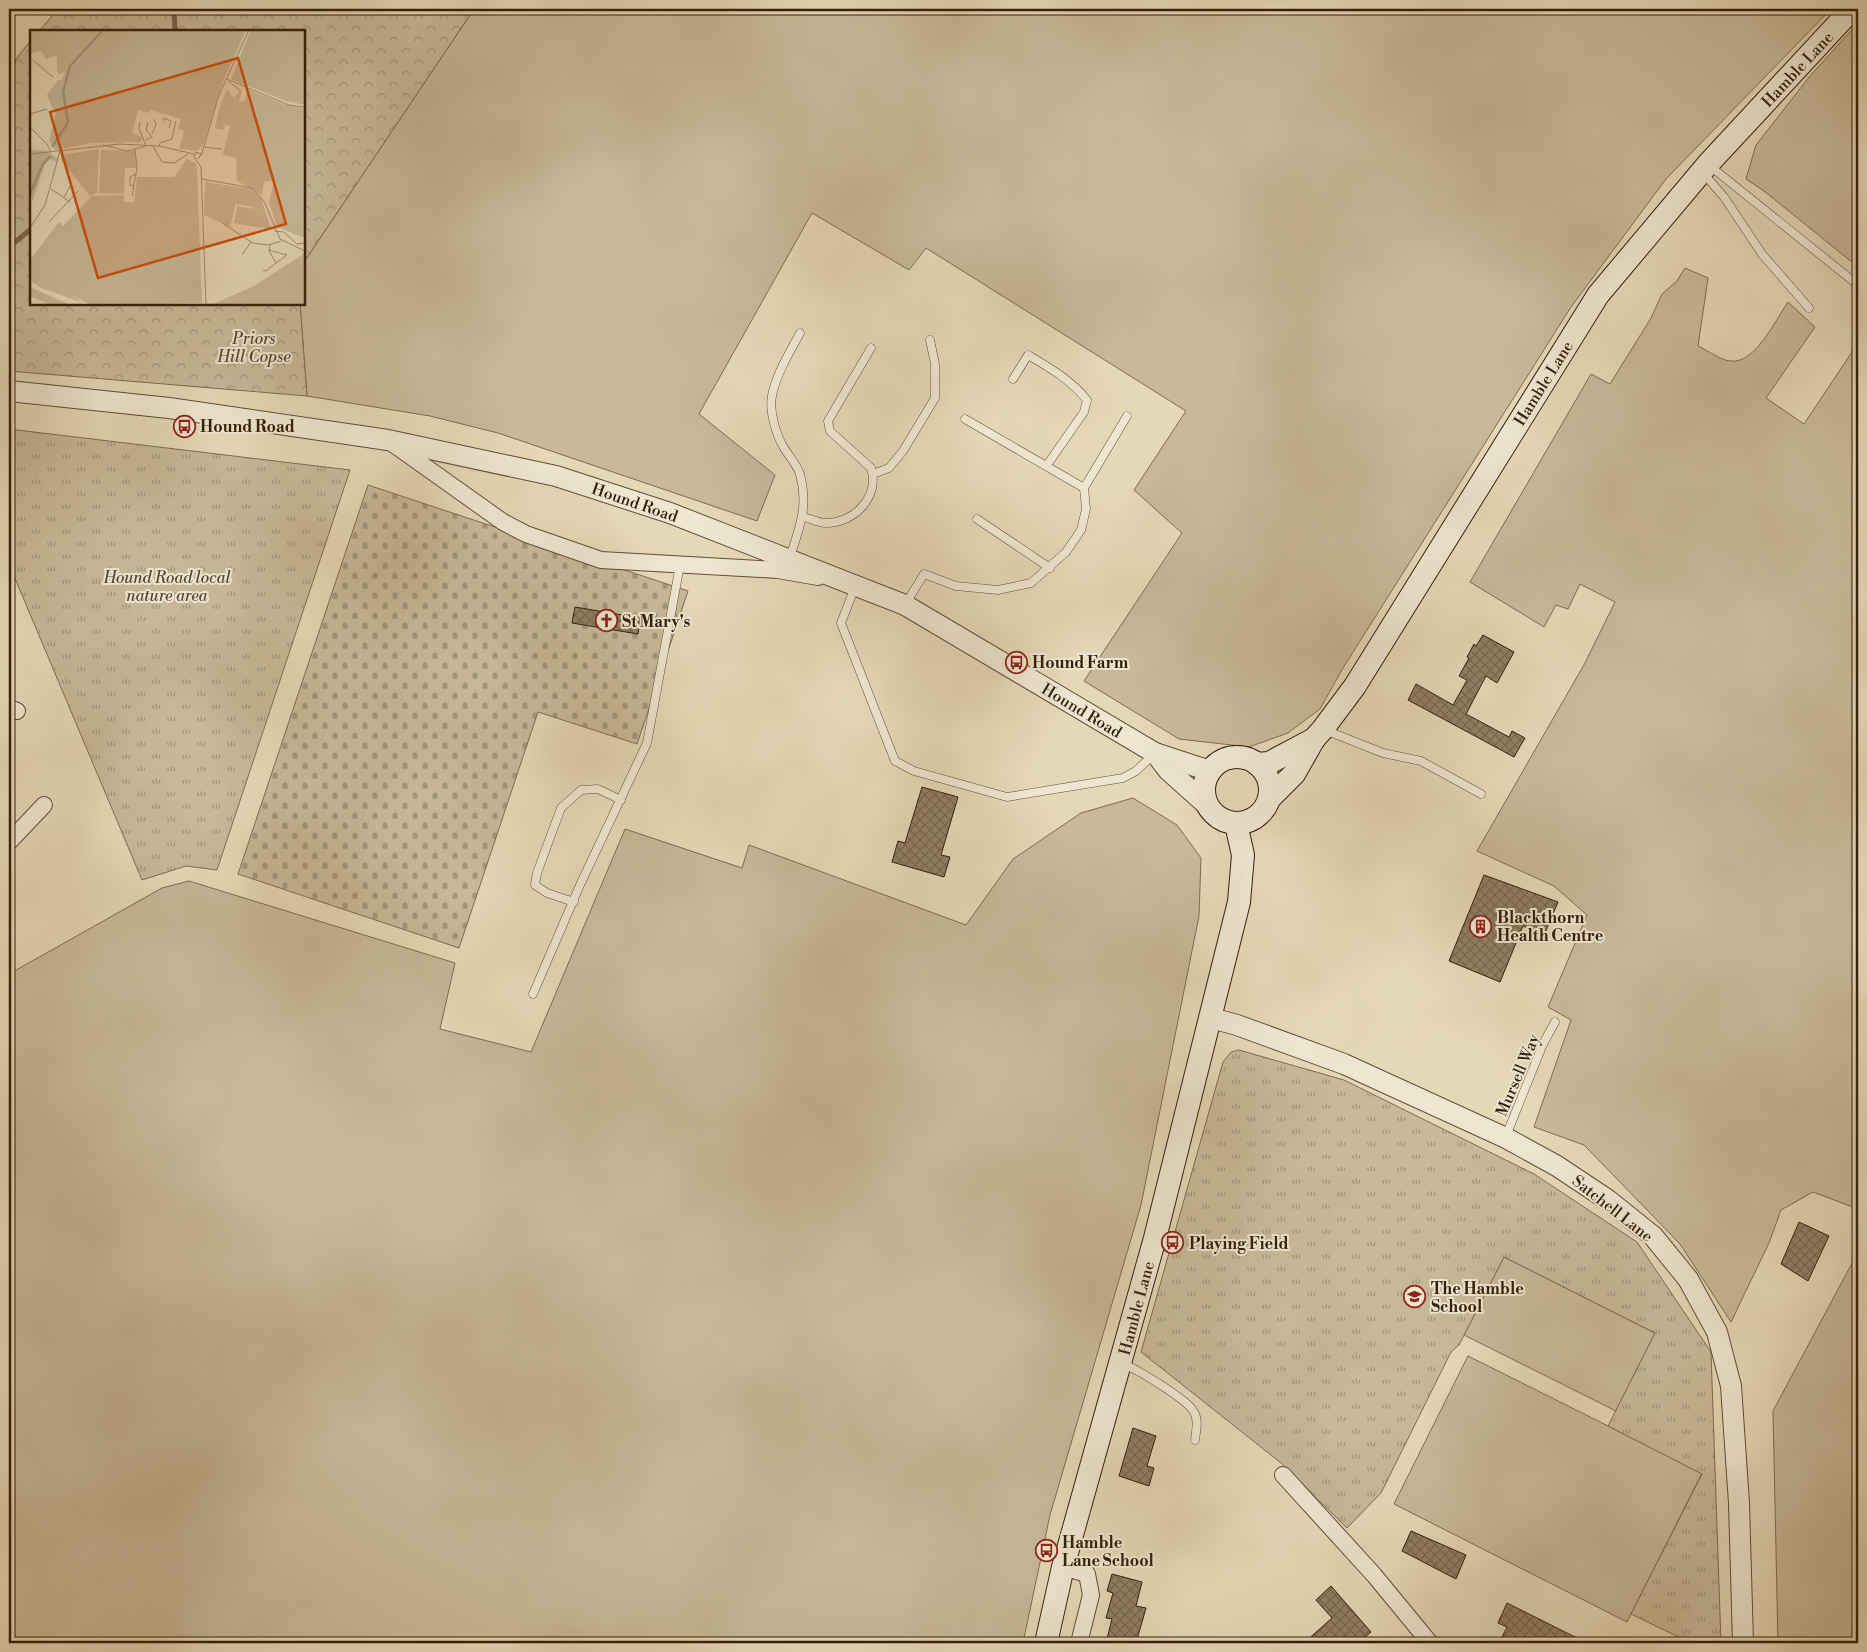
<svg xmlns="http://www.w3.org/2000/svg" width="1867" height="1652" viewBox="0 0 1867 1652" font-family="'Libre Bodoni',serif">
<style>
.grass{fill:#c7b999;stroke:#7e6c51}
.forest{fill:url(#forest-crowns);stroke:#7e6c51}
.cemetery{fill:url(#cemetery-stones);stroke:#7e6c51}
.park{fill:url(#park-tufts);stroke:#7e6c51}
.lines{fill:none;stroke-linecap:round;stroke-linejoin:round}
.stream{stroke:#7a694e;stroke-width:5}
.building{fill:url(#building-cross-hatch);stroke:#342009}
.service-casing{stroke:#604e34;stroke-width:9}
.minor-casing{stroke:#604e34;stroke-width:18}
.tertiary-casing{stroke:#604e34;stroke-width:22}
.secondary-casing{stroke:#342009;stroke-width:24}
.service{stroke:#eee6d0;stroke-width:8}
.minor{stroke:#eee6d0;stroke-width:16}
.tertiary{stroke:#eee6d0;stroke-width:20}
.secondary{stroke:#eee6d0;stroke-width:22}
.labels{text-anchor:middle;stroke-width:4;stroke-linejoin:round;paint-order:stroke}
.street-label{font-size:16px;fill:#342009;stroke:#eee6d0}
.park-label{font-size:16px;font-style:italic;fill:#59462d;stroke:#eee6d0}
.poi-label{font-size:16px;font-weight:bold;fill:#342009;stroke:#eee6d0;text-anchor:start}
.inset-river{fill:none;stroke:#a9997c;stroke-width:2.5}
.inset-road{fill:none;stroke:#9e8e71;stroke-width:1}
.view{fill:#cd500c;fill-opacity:0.15;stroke:#cd500c;stroke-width:2.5}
.inset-edge{fill:none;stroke:#342009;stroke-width:2.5}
</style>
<defs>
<pattern id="forest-crowns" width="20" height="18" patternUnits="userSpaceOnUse" patternTransform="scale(1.25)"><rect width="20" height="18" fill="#c7b999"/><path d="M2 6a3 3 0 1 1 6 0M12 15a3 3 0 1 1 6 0" fill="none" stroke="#a2967b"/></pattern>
<pattern id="cemetery-stones" width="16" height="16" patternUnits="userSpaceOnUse" patternTransform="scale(1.25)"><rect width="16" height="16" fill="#c7b999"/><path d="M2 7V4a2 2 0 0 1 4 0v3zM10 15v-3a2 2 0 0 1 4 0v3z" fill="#a2967b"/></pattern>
<pattern id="park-tufts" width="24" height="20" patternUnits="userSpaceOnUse" patternTransform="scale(1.25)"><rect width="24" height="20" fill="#c7b999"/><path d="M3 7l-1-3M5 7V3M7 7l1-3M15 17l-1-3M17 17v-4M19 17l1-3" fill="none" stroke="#a2967b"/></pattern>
<pattern id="building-cross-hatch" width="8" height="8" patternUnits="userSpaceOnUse" patternTransform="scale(1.25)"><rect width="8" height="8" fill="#908063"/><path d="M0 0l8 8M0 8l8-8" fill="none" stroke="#766850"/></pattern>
</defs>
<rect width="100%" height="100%" fill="#e5d8b7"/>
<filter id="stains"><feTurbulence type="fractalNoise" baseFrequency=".004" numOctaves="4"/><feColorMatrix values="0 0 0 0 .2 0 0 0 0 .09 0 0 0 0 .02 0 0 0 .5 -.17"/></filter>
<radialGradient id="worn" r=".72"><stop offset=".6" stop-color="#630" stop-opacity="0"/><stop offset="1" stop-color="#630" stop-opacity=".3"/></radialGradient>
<g class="grass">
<polygon points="474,9 1831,9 1666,179 1571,307 1343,668 1320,709 1288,733 1249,747 1179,739 1084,681 1182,533 1134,490 1186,411 926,248 909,270 812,213 699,414 775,475 757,521 498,433 430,416 307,396 300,304 304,304 304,262"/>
<polygon points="1858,23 1858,267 1764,191 1746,179 1756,145 1810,76"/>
<path d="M1685 268 1708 278 1698 346C1707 350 1720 360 1730 361 1755 365 1776 319 1788 302L1815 327 1766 398 1804 424 1852 352 1854 326 1858 322V1209L1813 1192 1781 1210 1769 1243 1731 1322 1680 1244 1584 1145 1534 1127 1571 1020 1548 1007 1587 915 1554 886 1477 851 1585 663 1615 602 1580 584 1568 609 1556 605 1544 627 1470 582 1591 374 1610 384 1651 318 1662 294 1677 281Z"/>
<polygon points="1133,798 1177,825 1201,858 1199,916 1141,1205 1050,1515 1023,1643 9,1643 9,974 162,888 189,881 455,963 440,1029 531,1052 625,829 742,868 749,845 966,925 1013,859 1081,813"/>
<polygon points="1858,1252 1858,1643 1778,1643 1773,1411"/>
<polygon points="1504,1257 1655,1333 1616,1411 1464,1335"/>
<polygon points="1468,1356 1702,1473 1627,1622 1394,1504"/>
</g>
<g class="forest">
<polygon points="58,9 474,9 304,262 304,31 39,31"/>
<polygon points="31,40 31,304 300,304 307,396 9,371 9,80 16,59"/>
</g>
<polygon class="cemetery" points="368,485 688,591 637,744 538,712 459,948 238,874"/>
<g class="park">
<polygon points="9,429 350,470 217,870 186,866 142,880 9,564"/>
<polygon points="1239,1050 1344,1080 1534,1174 1637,1242 1711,1352 1721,1643 1691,1643 1631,1614 1702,1474 1608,1426 1655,1333 1504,1257 1459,1345 1451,1352 1381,1493 1347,1528 1281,1463 1141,1352 1223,1062 1231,1052"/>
</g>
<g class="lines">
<g class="stream">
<polyline points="174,9 175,31"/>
<polyline points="9,247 31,229"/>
</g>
</g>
<g class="building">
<polygon points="575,607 640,618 638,634 572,623"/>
<polygon points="1483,635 1514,652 1497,683 1486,676 1466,714 1509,737 1512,731 1525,738 1514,757 1408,700 1416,684 1453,705 1467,680 1459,676 1469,658 1467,657 1474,644 1476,646"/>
<polygon points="922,787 958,797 941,855 950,857 944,877 892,862 898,841 905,843"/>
<polygon points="1484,875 1558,902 1544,935 1523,926 1500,982 1449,961"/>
<polygon points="1799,1222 1829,1236 1808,1281 1781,1264"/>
<polygon points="1133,1428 1156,1436 1147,1466 1154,1468 1149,1486 1119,1476"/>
<polygon points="1411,1531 1466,1555 1456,1579 1402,1551"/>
<polygon points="1112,1574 1142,1582 1136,1606 1146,1608 1136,1643 1106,1643 1112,1619 1106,1618 1113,1593 1107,1591"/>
<polygon points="1331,1586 1371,1632 1358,1643 1304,1643 1332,1618 1316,1600"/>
<polygon points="1507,1603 1587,1643 1499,1643 1507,1627 1498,1623"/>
</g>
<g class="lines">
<defs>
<g id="service">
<polyline points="1710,166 1858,285"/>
<polyline points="1704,174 1724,197 1762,254 1809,308"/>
<path d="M1013 379 1028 355C1050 368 1071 380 1087 400L1084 412 1047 465"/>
<polyline points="965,419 1084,488"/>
<polyline points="873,474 889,468 903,451 935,398 935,364 930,340"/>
<path d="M804 517C811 519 819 523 826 523 855 523 880 496 871 468L830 431 828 421 871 348"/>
<polyline points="977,519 1050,568"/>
<path d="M789 560C799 529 809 507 800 474 797 465 789 456 784 448 776 435 769 411 772 396 776 374 790 352 800 333"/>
<polyline points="855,587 841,623 895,761 914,771 1007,797 1123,778 1136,771 1155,753"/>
<polyline points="905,605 924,574 956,586 998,590 1031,583 1066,552 1081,530 1086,509 1084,488 1127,416"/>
<polyline points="1325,730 1383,753 1421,761 1481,794"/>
<polyline points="574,902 547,893 535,885 537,873 561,808 581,790 598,789 621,800"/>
<polyline points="533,994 580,885 647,743 680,565"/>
<polyline points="1506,1136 1543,1044 1555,1022"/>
<path d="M1123 1364C1137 1369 1188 1400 1194 1412 1199 1420 1196 1431 1195 1440"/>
</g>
<g id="minor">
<polyline points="389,441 503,522 526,534 601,560 778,570 818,577"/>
<polyline points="9,708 17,711"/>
<polyline points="9,842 44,805"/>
<polyline points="1283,1475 1374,1575 1430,1643"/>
<polyline points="1063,1567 1087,1574 1091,1595 1079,1643"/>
</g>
<g id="tertiary">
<polyline points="9,391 169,408 388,440 556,476 670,513 905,605 1155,753 1210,771"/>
<polyline points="1155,753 1168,770 1207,805"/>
<polyline points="1211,1018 1237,1025 1344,1064 1506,1138 1557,1166 1608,1200 1653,1236 1688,1279 1717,1332 1731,1386 1739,1503 1743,1643"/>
</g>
<g id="secondary">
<circle cx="1237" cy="790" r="33"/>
<polyline points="1257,764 1269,763 1314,739 1323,729 1355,686 1598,295 1708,164 1852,9"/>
<polyline points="1269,799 1294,774 1314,739"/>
<polyline points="1046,1643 1063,1567 1155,1238 1239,902 1243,855 1236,824"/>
</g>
</defs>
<use href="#service" class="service-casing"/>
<use href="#minor" class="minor-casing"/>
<use href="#tertiary" class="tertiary-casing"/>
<use href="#secondary" class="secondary-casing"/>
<use href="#service" class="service"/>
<use href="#minor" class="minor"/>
<use href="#tertiary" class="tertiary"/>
<use href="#secondary" class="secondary"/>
</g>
<defs>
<symbol id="bus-ring" viewBox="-11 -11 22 22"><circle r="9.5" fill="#eee6d0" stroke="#8f2418" stroke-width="1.5"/><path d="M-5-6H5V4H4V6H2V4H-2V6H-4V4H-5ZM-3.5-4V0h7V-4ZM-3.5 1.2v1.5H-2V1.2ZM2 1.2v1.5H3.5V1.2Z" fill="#8f2418"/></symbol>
<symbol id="church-ring" viewBox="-11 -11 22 22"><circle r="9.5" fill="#eee6d0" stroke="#8f2418" stroke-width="1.5"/><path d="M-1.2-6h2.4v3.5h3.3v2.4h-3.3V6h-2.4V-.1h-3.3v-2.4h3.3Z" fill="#8f2418"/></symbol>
<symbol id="building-ring" viewBox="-11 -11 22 22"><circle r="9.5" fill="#eee6d0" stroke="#8f2418" stroke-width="1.5"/><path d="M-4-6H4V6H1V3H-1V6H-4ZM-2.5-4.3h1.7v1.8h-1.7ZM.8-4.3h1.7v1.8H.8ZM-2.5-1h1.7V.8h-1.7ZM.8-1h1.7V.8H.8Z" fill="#8f2418"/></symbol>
<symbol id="school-ring" viewBox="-11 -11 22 22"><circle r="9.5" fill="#eee6d0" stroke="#8f2418" stroke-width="1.5"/><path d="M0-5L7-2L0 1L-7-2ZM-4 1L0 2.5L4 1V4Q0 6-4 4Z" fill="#8f2418"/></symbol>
</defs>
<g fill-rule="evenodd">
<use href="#bus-ring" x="172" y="414" width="25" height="25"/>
<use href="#church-ring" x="594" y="608" width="25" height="25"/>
<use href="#bus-ring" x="1004" y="650" width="25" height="25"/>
<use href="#building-ring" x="1468" y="914" width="25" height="25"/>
<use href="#bus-ring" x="1160" y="1230" width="25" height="25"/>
<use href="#school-ring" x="1402" y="1284" width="25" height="25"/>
<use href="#bus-ring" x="1034" y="1538" width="25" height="25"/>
</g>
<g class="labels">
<g class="street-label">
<text transform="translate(1797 69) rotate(-47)" y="6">Hamble Lane</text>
<text transform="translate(1543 383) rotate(-58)" y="6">Hamble Lane</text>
<text transform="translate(635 502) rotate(19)" y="6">Hound Road</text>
<text transform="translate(1082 710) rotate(31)" y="6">Hound Road</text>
<text transform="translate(1517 1075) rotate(-67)" y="6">Mursell Way</text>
<text transform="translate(1613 1208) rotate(38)" y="6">Satchell Lane</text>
<text transform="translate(1136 1308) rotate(-75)" y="6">Hamble Lane</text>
</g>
<g class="park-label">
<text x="254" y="344">Priors<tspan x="254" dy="18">Hill Copse</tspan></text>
<text x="167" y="583">Hound Road local<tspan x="167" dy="18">nature area</tspan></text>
</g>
<g class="poi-label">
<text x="200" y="432">Hound Road</text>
<text x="622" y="627">St Mary's</text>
<text x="1032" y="668">Hound Farm</text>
<text x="1497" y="923">Blackthorn<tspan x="1497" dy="18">Health Centre</tspan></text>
<text x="1189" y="1249">Playing Field</text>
<text x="1431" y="1294">The Hamble<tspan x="1431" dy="18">School</tspan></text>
<text x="1062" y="1548">Hamble<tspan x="1062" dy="18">Lane School</tspan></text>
</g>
</g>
<g transform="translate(30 30)">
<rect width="275" height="275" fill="#e5d8b7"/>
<path d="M104 0H216L193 52 173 115 167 121 149 119 154 101 148 98 151 89 121 80 119 83 108 80 102 103 112 107 111 112 62 113 58 100 75 50ZM221 0H275V75L255 71 201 49ZM218 59 254 74 275 78V208L247 197 239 172 244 150 234 152 232 165 207 151 206 128 193 125 200 96 196 95 193 100 185 98 191 73 197 60 204 68 209 61 212 62 209 71 214 72ZM157 129 166 133 167 139 172 273 61 275 0 244V230L29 192 33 196 62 166 94 165V172H104L107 147H144ZM208 165 225 168 223 177 206 174ZM207 176 234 181 231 198 204 193ZM275 223V275H181L222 257Z" fill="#c7b999"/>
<path d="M0 0H104L75 50 58 100 62 113 26 120 19 111 27 80 23 79 17 65 28 50H32L35 42 29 44 27 41V25L16 29 11 21 0 24ZM0 119 16 121 27 128V132L17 128 2 172ZM0 244 30 257 53 273 12 258 0 251ZM0 257 22 267 41 275H20L0 266Z" fill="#c7b999"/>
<path d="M71 120 106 121V138H95L94 164 69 163Z" fill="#c7b999"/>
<path d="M69 119 67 163 60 166 31 130V125ZM175 152 221 159 231 168 241 199 231 197 234 181 223 179 225 168 208 165 200 197 174 185Z" fill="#c7b999"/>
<path class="inset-river" d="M22 117 38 92 33 62 40 36 73 0M0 164 13 134 21 126"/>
<path class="inset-road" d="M0 28 23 47M197 49 259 75 275 77M198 51 211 61M0 84 17 79M133 91 134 88 141 91 139 98M110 92 109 99 116 115M0 97 17 114 21 123M122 104 126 95 124 89M116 110 122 107 116 100 118 92M73 115 97 121 116 116M123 116 132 132 144 133 158 124M129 116 130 113 142 109 146 91M174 117 192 119M0 124 90 114 129 116 164 124M171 126 189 65 219 0M168 129 171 124 166 122 164 127 171 137 176 275M172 149 222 158 234 171 250 209 275 221M104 156 100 155V147L106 144M21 159 40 172M102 166 107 138 105 119M34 167 42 153M19 192 48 161M192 193 223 213 238 215 251 211M0 198 15 175 30 121M244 201 254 202 267 214 275 213M239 220 257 225 246 233 239 221 240 215M212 225 221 212M233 240 236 241 246 233"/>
<path class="view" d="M208 28 256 194 68 248 20 82Z"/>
<rect width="275" height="275" class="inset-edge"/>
</g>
<rect width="1867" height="1652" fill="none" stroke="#e5d8b7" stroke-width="30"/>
<rect x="10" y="10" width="1847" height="1632" fill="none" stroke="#342009" stroke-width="2.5"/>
<rect x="15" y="15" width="1837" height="1622" fill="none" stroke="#342009"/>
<rect width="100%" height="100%" filter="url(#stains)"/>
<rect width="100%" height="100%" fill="url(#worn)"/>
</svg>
